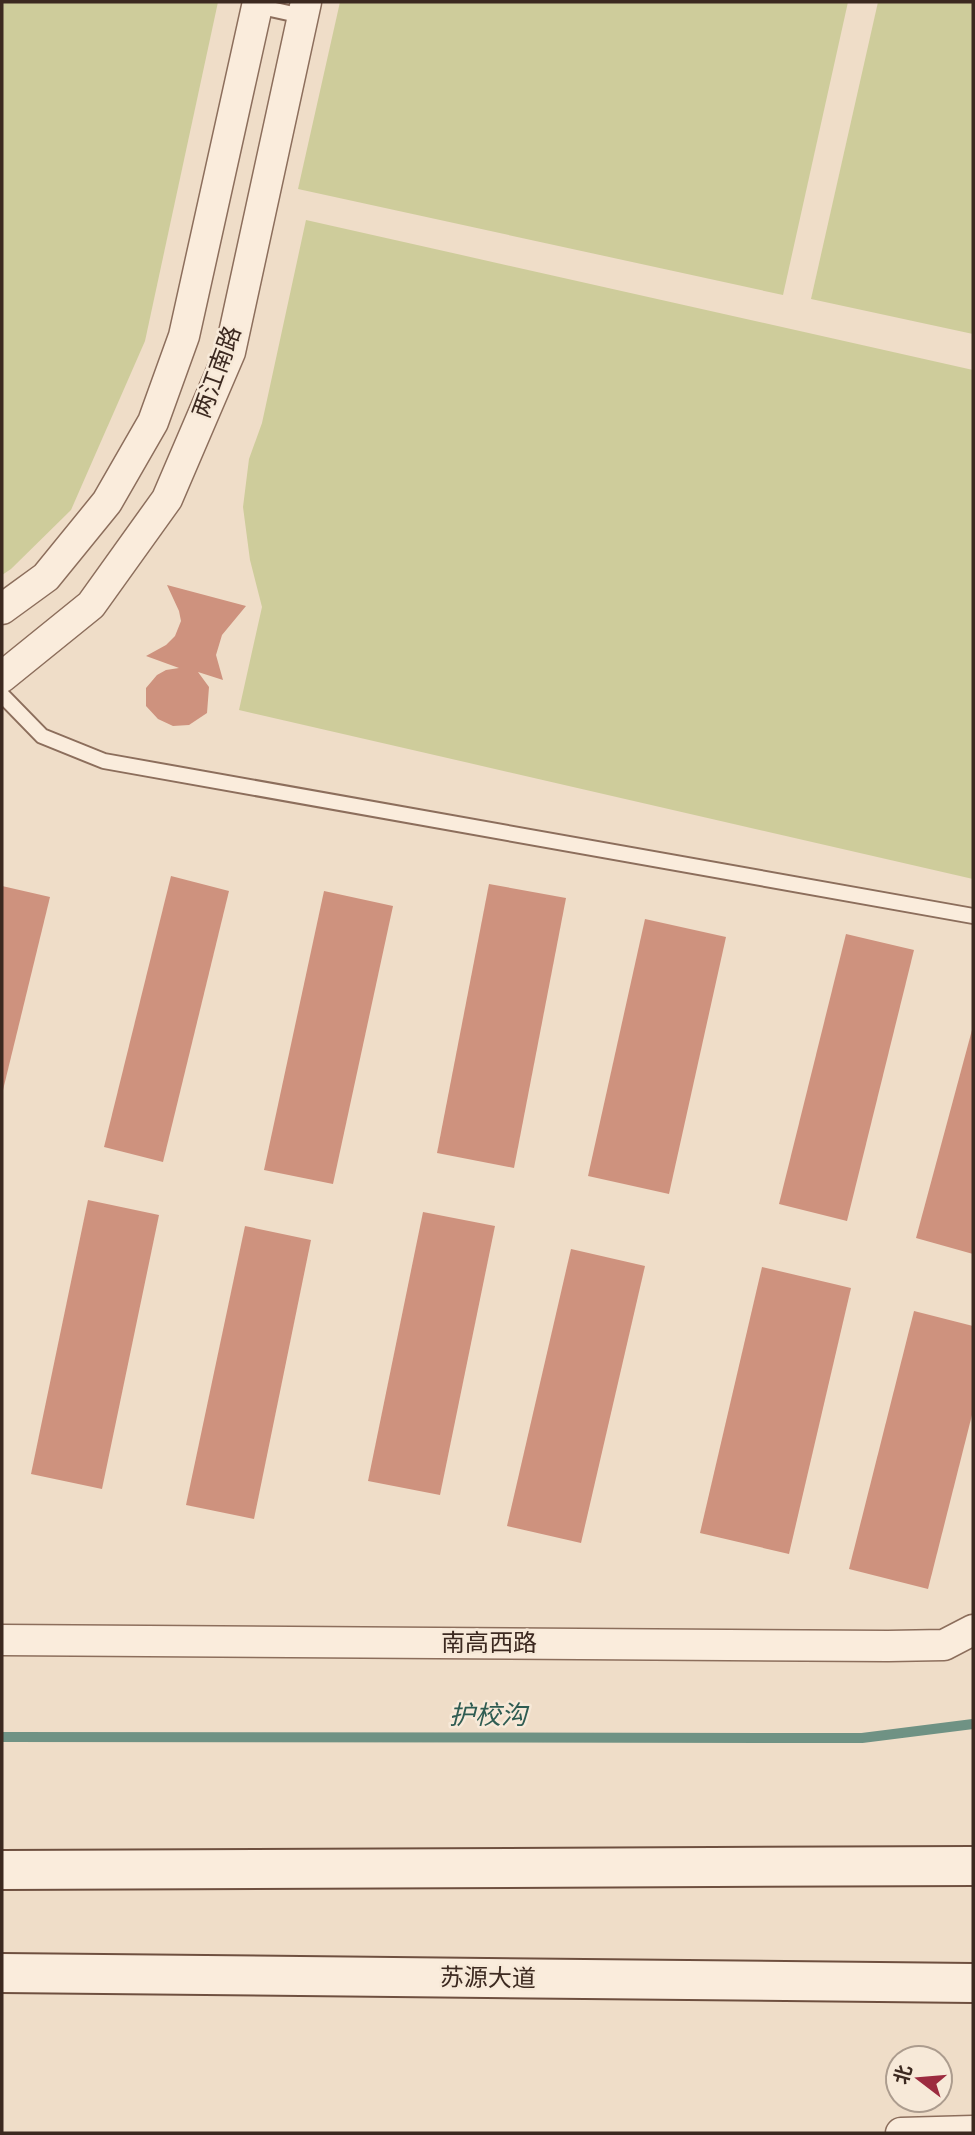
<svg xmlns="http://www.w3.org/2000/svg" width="975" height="2135" viewBox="0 0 975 2135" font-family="Literata,'Noto Sans SC',serif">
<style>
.green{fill:#cecc9b}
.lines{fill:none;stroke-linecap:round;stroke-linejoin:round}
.stream{stroke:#6f9284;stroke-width:10}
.building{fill:#ce927e}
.lane-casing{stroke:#8c6e5c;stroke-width:18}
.street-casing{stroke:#8c6e5c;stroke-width:33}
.secondary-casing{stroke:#6e4f3f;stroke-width:42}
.lane{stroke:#faecdc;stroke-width:14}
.street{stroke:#faecdc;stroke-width:30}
.secondary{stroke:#faecdc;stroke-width:38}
.labels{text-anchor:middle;stroke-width:5;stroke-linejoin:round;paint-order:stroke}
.street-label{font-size:24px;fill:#3c2920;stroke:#f7e9d8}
.water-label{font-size:26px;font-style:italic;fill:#2f5c52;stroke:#f7e9d8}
</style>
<rect width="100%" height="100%" fill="#efddc8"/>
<g class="green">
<polygon points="2,2 218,2 145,341 71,510 11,569 2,575"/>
<polygon points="340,2 848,2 783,295 298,189"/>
<polygon points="878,2 973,2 973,334 811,299"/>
<polygon points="306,220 973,370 973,879 239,710 262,607 250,560 243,507 249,459 262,423"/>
</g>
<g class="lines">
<polyline class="stream" points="2,1737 862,1738 973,1724"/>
</g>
<g class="building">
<polygon points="167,585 246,606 222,635 216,655 223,680 198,672 209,687 207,713 189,725 173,726 158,719 146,706 146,688 157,675 166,670 179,668 146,656 166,645 175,636 181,621 179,611"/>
<polygon points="171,876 229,891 163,1162 104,1147"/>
<polygon points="489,884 566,898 514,1168 437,1153"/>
<polygon points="2,886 50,897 3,1090 2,1090"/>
<polygon points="324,891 393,906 333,1184 264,1170"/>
<polygon points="645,919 726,937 669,1194 588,1176"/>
<polygon points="846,934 914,950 847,1221 779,1204"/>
<polygon points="972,1030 973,1030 973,1254 916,1238"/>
<polygon points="88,1200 159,1215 102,1489 31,1474"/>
<polygon points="423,1212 495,1226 440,1495 368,1481"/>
<polygon points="245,1226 311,1240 254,1519 186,1505"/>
<polygon points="571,1249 645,1266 581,1543 507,1526"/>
<polygon points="762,1267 851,1288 789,1554 700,1533"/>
<polygon points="914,1311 973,1326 973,1411 928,1589 849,1569"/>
</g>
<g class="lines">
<defs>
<g id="lane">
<polyline points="257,6 302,16"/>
<polyline points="2,695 42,736 104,761 973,916"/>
</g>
<g id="street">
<polyline points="2,609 46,577 107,502 153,422 184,336 258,2"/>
<polyline points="2,677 91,605 167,499 230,352 306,2"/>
<polyline points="2,1640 888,1646 944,1645 973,1630"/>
<polyline points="901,2133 973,2131"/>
</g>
<g id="secondary">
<polyline points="2,1870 973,1866"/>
<polyline points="2,1973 973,1983"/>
</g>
</defs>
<use href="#lane" class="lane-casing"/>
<use href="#street" class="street-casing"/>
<use href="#secondary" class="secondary-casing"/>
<use href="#lane" class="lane"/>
<use href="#street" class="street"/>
<use href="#secondary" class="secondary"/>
</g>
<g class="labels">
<g class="street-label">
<text transform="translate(217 372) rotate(-70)" y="8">两江南路</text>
<text x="489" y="1651">南高西路</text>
<text transform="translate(488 1978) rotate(1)" y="8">苏源大道</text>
</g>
<g class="water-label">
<text x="488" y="1724">护校沟</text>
</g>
</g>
<rect width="975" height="2135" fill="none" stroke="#3c2920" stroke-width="7"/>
<g transform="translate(919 2079) rotate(286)"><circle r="33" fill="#f7e9d8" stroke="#ac9c8e" stroke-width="2"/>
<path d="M0-5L12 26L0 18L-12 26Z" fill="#9c2b3f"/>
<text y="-10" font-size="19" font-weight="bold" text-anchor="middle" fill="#3c2920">北</text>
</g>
</svg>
